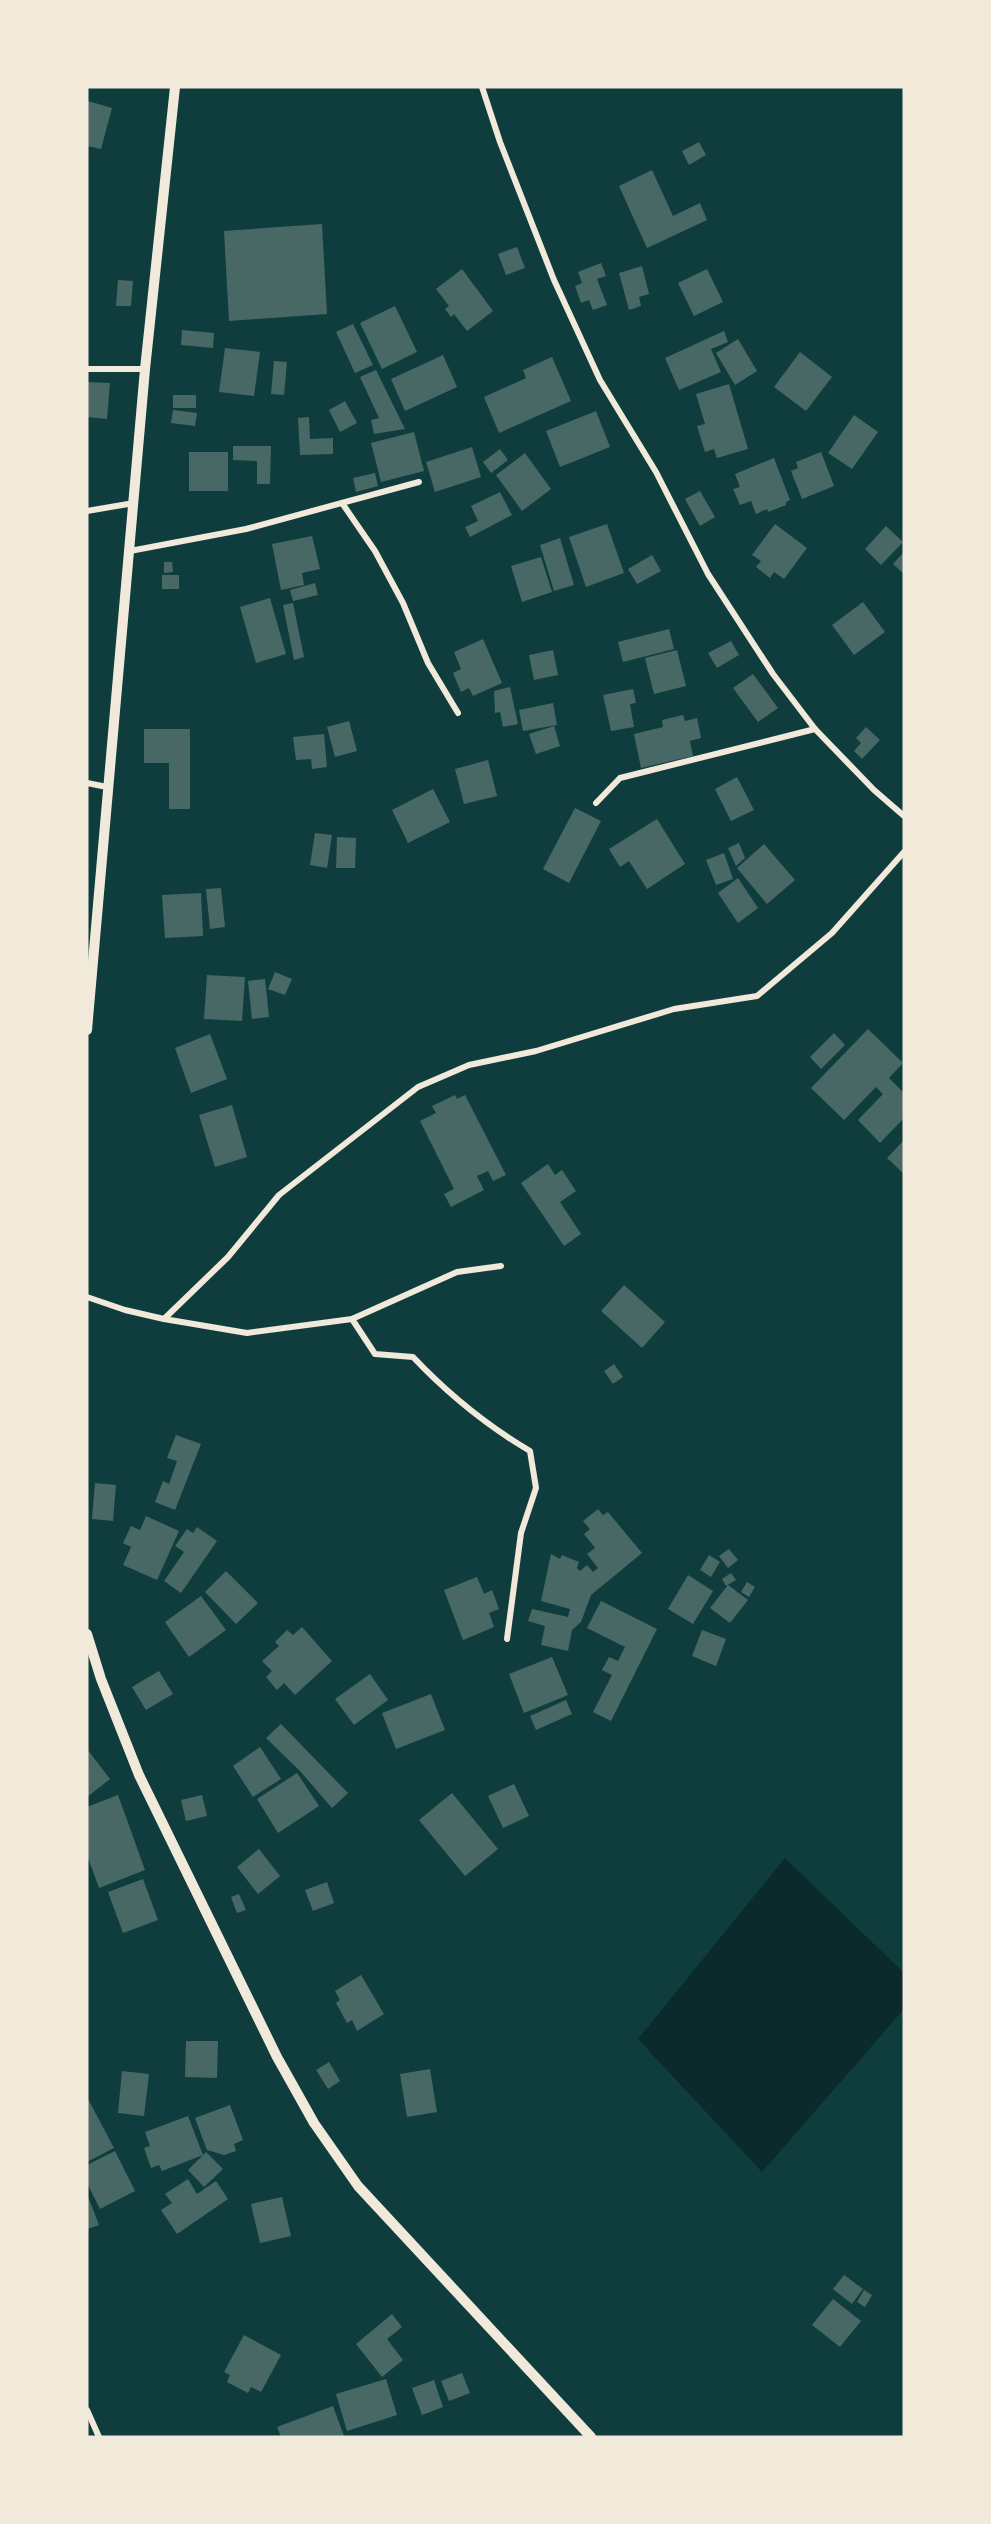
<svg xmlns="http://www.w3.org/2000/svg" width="991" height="2524" viewBox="0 0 991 2524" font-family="'Roboto Condensed',sans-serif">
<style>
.water{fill:#0a2a2b}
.building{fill:#486865}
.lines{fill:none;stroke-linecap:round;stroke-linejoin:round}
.minor{stroke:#f1e9da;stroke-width:6}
.tertiary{stroke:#f1e9da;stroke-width:10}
</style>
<rect width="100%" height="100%" fill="#0f3d3e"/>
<polygon class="water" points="785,1858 904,1973 904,2009 762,2172 638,2039"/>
<g class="building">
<polygon points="88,101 112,108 101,149 87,146"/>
<polygon points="699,142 706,155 689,165 682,151"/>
<polygon points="652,170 673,216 700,203 707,220 647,248 619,186"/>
<polygon points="322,224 327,314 229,321 224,231"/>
<polygon points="517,247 525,268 506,275 498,254"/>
<polygon points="601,263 606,276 597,279 607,305 593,310 589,300 581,303 575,286 582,283 578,272"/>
<polygon points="642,266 649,294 639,297 641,306 629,310 619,273"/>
<polygon points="462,269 493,311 467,331 454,314 451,317 445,309 449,306 436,289"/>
<polygon points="707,269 723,302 694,316 678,283"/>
<polygon points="118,280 133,281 131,306 116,306"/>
<polygon points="395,306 417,352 382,369 360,323"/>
<polygon points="353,324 373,365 355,373 336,332"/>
<polygon points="182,330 214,333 213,348 181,345"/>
<polygon points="724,331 728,342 711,349 721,372 679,390 665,358"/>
<polygon points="738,339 757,371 735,385 716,353"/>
<polygon points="225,348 260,352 254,396 219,392"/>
<polygon points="800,352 832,377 806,411 774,387"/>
<polygon points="443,355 457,387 405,411 391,379"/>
<polygon points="552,357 571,401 499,433 484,397 526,378 523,370"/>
<polygon points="274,361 287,362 284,395 271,394"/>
<polygon points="376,370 405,429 374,434 371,420 379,418 360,377"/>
<polygon points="87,382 110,383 107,419 87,417"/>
<polygon points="729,384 748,449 717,458 714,449 705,452 697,426 705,424 696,394"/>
<rect x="173" y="395" width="23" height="13"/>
<polygon points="345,401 357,423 340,432 329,410"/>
<polygon points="173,410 197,413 195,426 171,423"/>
<polygon points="596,411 610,447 560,467 546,431"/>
<polygon points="854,415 878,432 852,469 828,453"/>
<polygon points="309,417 310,439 333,438 333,454 300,455 298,418"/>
<polygon points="414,432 424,471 381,482 371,443"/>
<polygon points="233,446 271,446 270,484 257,484 257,461 233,460"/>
<polygon points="472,447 481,477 435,492 426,462"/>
<polygon points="500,449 508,460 491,473 483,462"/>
<rect x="189" y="452" width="39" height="39"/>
<polygon points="821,452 834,486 802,499 791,471 798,468 796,462"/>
<polygon points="525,453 551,489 522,511 496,475"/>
<polygon points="774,458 790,500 786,502 786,505 768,512 767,509 756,514 751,501 740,505 733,489 740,487 735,474"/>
<polygon points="375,473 378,486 356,492 353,478"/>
<polygon points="700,491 715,517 700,526 685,499"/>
<polygon points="500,492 512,515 470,537 465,527 478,521 471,506"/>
<polygon points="607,524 624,573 586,587 569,537"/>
<polygon points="775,524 807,548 784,579 774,572 770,578 756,567 761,561 752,555"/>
<polygon points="886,526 903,542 881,565 865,549"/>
<polygon points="312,536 320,569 302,573 304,585 281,590 272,544"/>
<polygon points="560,538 574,585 554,591 540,545"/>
<polygon points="904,552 904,574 893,564"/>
<polygon points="652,555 661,571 637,584 628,569"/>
<polygon points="541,557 552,592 522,602 511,566"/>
<polygon points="164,562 172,562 173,572 164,573"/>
<rect x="162" y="575" width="17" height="14"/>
<polygon points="315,583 318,595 293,601 290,590"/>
<polygon points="270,598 286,654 256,663 240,607"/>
<polygon points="863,602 885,632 854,655 832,625"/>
<polygon points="293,603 304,657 294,660 283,605"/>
<polygon points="669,629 674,649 623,662 618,642"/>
<polygon points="483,639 502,683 473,696 469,688 461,692 453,673 461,669 454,652"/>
<polygon points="731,641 739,655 717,668 708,653"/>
<polygon points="553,650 558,675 534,680 529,655"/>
<polygon points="677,650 686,686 654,694 645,658"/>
<polygon points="753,674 778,708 758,722 733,688"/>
<polygon points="510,687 518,724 503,727 500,712 495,713 494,691"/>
<polygon points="633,689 636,703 630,704 634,727 611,731 603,695"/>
<polygon points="553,703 557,725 523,731 519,710"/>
<polygon points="683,715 685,721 697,718 701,738 690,741 693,756 641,768 634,734 663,727 662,720"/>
<polygon points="349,721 357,751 335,757 327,727"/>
<polygon points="554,726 560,746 536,754 529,734"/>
<polygon points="866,727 880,740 862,759 854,751 861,743 856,738"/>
<polygon points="144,729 190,729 190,809 169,809 169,763 144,763"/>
<polygon points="324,734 327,767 312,769 311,759 296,760 293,737"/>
<polygon points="488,760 497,796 464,804 455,769"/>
<polygon points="737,777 754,810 731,821 715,789"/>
<polygon points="433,789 450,822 408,843 392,810"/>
<polygon points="575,808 601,821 569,883 543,869"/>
<polygon points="657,819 685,864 647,889 629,861 620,867 609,849"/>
<polygon points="315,833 332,835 327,868 310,865"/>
<polygon points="337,837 356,838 355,868 336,868"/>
<polygon points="739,843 745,858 736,866 728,848"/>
<polygon points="764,844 795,880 767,904 737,868"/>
<polygon points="724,853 733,879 716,885 706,860"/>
<polygon points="738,878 758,908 738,923 718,893"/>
<polygon points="221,888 225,927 210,929 206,889"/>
<polygon points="201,893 203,936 165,938 162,895"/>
<polygon points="275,972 292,979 285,995 268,989"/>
<polygon points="207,975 245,977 242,1021 204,1019"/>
<polygon points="265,979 269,1017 252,1019 248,981"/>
<polygon points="868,1029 903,1063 889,1078 904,1093 904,1118 880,1143 858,1120 883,1094 876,1087 844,1120 811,1088"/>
<polygon points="834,1033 845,1045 821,1069 810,1057"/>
<polygon points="210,1034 227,1079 191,1093 175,1048"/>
<polygon points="455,1095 457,1099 465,1095 506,1175 493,1181 488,1171 477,1176 484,1190 451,1207 444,1194 454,1189 420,1121 436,1113 432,1106"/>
<polygon points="232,1105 247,1157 215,1167 199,1115"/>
<polygon points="904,1140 904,1174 887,1158"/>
<polygon points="548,1164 555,1175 562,1170 576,1191 560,1202 581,1234 564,1246 521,1183"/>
<polygon points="624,1285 665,1322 642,1348 601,1311"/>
<polygon points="614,1364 623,1377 613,1384 604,1371"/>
<polygon points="176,1435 201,1444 175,1510 155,1502 163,1481 169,1484 177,1461 167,1458"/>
<polygon points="95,1483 116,1485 113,1521 92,1519"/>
<polygon points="598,1509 603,1515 608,1512 642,1553 591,1595 581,1622 572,1630 568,1651 541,1645 545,1626 528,1621 532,1609 568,1617 570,1609 541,1601 551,1554 560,1559 562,1555 579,1562 577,1568 580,1571 587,1565 593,1572 598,1568 587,1554 595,1548 584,1534 590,1529 583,1521"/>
<polygon points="146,1516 179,1531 157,1580 123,1565 131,1547 123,1543 131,1526 140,1530"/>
<polygon points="197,1527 217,1541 181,1593 164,1581 184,1552 175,1546 187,1529 193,1533"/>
<polygon points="729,1549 738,1560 728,1568 719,1556"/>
<polygon points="709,1555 720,1562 711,1577 700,1570"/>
<polygon points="226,1571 258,1603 236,1624 205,1592"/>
<polygon points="731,1573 736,1580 726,1586 722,1579"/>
<polygon points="688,1575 713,1591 693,1624 668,1609"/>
<polygon points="477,1577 484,1594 492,1590 499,1609 489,1613 494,1627 463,1640 444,1590"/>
<polygon points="747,1582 755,1587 749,1597 741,1592"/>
<polygon points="728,1585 748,1600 730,1623 710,1608"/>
<polygon points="201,1596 226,1630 189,1657 165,1622"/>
<polygon points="601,1601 657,1629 611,1721 593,1712 612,1675 602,1670 609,1657 618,1661 625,1647 587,1628"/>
<polygon points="302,1627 332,1661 295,1695 284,1683 277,1690 266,1677 272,1671 262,1661 279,1646 275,1642 287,1630 293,1635"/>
<polygon points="702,1630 726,1639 716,1666 692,1656"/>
<polygon points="552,1657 568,1695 524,1713 509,1674"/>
<polygon points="159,1671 173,1694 146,1710 132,1687"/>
<polygon points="370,1674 388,1700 354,1725 335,1699"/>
<polygon points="431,1694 445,1730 396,1749 382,1713"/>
<polygon points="566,1700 572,1714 536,1730 530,1716"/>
<polygon points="281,1724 348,1793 332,1808 300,1771 266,1738"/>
<polygon points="260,1747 281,1779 253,1797 233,1766"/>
<polygon points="87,1749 110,1779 87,1797"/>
<polygon points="297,1773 319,1806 278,1833 257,1799"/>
<polygon points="514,1784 529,1816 503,1828 488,1796"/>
<polygon points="452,1793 498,1849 465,1876 419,1820"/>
<polygon points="118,1795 145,1870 99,1888 87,1855 87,1807"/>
<polygon points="202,1795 207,1816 186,1821 181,1800"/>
<polygon points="259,1849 280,1876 258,1894 237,1867"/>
<polygon points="143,1879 158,1920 123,1933 108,1892"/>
<polygon points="327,1882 334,1903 313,1911 305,1890"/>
<polygon points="239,1894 246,1910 237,1913 231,1897"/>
<polygon points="361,1975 384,2014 357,2031 352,2020 347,2023 336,2003 340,2000 335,1991"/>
<polygon points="186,2041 218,2041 217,2078 185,2077"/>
<polygon points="329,2062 340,2081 328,2089 316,2070"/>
<polygon points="430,2069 437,2112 407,2117 400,2074"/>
<polygon points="122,2071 149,2074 144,2116 118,2113"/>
<polygon points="87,2097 114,2148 87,2162"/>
<polygon points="230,2105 243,2140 234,2144 236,2151 224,2155 207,2150 195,2118"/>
<polygon points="188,2116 203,2155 162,2171 159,2165 151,2168 144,2148 150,2146 145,2132"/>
<polygon points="115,2151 135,2191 100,2209 87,2183 87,2165"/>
<polygon points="206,2152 223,2169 204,2187 188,2170"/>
<polygon points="188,2179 197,2194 216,2181 228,2199 177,2234 161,2210 172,2203 165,2194"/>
<polygon points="87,2194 99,2225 87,2229"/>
<polygon points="282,2197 291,2236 260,2243 251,2204"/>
<polygon points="844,2275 863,2289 852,2304 833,2289"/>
<polygon points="864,2290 872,2295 865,2307 857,2302"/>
<polygon points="833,2299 861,2321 840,2347 812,2325"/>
<polygon points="392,2314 402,2327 387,2339 403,2360 382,2377 356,2344"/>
<polygon points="244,2335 281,2355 261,2392 251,2387 248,2393 227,2382 230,2375 224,2372"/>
<polygon points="462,2373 470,2393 449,2401 441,2381"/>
<polygon points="386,2379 397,2415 347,2431 336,2394"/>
<polygon points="434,2380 443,2407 422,2415 412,2388"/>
<polygon points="333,2406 344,2436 281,2437 277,2427"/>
</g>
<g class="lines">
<g class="minor">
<polyline points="482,87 500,142 554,280 600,380 656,472 708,574 773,674 815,729 874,790 904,816"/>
<polyline points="87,369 145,369"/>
<polyline points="342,503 375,551 403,603 428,663 458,713"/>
<polyline points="87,511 134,503"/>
<polyline points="130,551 246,529 419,482"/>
<polyline points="87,783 107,787"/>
<polyline points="596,803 620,778 815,729"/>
<polyline points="501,1266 457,1272 352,1319 247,1333 164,1319 228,1257 279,1195 418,1087 469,1065 536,1051 674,1009 757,996 832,933 904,852"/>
<polyline points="87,1297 125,1310 164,1319"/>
<path d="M352 1319 375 1354 413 1357C448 1394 486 1425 530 1451L536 1488 521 1533 507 1639"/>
<polyline points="87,2410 99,2437"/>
</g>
<g class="tertiary">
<polyline points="87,1030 145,369 175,87"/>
<polyline points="87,1634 101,1679 139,1775 277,2057 314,2123 358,2186 591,2437"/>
</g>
</g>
<rect width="991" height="2524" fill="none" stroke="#f1e9da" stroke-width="177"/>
</svg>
